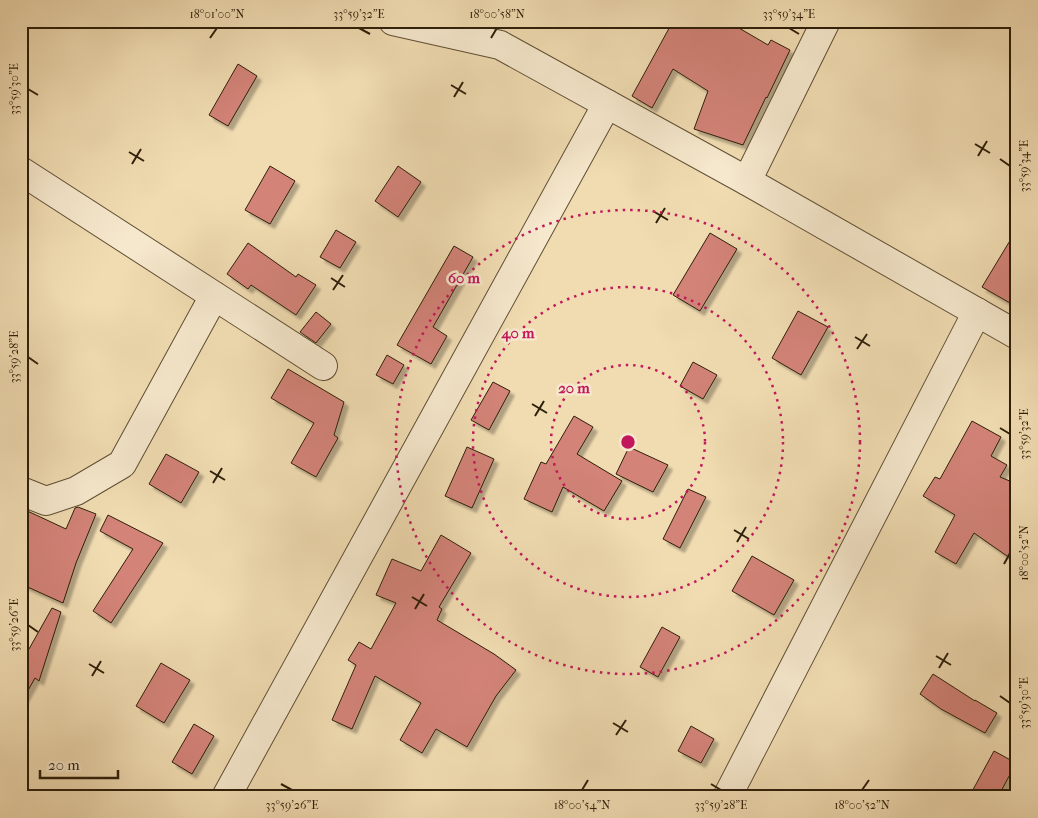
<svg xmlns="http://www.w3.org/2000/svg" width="1038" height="818" viewBox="0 0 1038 818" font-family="'IM FELL French Canon',serif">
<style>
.building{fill:#d38378;stroke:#2e1f0a;filter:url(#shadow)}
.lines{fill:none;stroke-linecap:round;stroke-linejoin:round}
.minor-casing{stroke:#5f4e34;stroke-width:30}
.minor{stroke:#f6e8cd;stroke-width:28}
.ticks{fill:none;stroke:#2e1f0a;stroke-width:2}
.ring{fill:none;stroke:#c2185b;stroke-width:2.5;stroke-dasharray:2.5 5}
.centre{fill:#c2185b;stroke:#f6e8cd;stroke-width:2.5}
.ring-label{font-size:15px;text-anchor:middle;font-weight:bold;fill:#c2185b;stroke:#f6e8cd;stroke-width:5;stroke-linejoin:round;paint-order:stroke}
.neatline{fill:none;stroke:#2e1f0a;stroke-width:2}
.ticks-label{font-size:12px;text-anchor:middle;fill:#2e1f0a}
</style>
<defs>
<filter id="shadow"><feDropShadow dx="4.5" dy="4.5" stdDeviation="1" flood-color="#0004"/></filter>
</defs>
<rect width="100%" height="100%" fill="#f1dcb2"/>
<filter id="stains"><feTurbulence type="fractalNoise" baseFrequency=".004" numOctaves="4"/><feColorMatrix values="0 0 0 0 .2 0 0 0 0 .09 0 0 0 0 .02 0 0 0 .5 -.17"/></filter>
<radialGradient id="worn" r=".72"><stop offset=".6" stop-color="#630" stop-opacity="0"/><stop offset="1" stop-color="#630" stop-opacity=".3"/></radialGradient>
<g class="building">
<polygon points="673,21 727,21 768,45 771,40 790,50 767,98 766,97 743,145 694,129 708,91 673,69 652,108 632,96"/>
<polygon points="238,64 257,76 228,126 209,115"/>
<polygon points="270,166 295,181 270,224 245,210"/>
<polygon points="398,166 421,182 398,217 375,201"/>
<polygon points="1017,229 1017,307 982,287"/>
<polygon points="336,230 356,242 340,268 320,257"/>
<polygon points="710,233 737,249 700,311 673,295"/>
<polygon points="248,243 296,277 298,274 316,285 296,315 251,285 248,289 227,274"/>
<polygon points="454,246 473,257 433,327 447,336 431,364 397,345"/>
<polygon points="798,311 828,327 801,375 772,358"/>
<polygon points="316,312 331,324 316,343 300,332"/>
<polygon points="387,355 404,365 393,384 376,375"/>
<polygon points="693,362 717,375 703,399 680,386"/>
<polygon points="288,369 344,402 334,435 338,438 316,477 291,463 314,423 271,398"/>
<polygon points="493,382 510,391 489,430 471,420"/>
<polygon points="574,416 593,427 577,454 622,481 604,511 563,487 552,512 524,499 541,462 546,464"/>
<polygon points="972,421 1001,437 991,456 1007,465 1000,477 1017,484 1017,563 974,533 956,564 935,552 955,515 923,496 935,477 940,479"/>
<polygon points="467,447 494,459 472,508 445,496"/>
<polygon points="629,447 668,465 653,492 616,474"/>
<polygon points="166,454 199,472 181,503 149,484"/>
<polygon points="688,489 706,497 680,548 663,539"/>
<polygon points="78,507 96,514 76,563 63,603 21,584 21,508 66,529 75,508"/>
<polygon points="108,515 163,543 111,623 93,611 133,549 100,531"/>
<polygon points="441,535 471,553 439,607 442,609 437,620 494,654 516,670 496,696 467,747 436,729 422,753 400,740 421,703 375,676 352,729 332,720 356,665 348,660 359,642 371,649 396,603 376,595 392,559 421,571"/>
<polygon points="752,556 794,580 774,615 732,591"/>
<polygon points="52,608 61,612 39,681 35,678 21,703 21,645 29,649"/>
<polygon points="662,627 680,637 658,677 640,667"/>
<polygon points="161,663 190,680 164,723 136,706"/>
<polygon points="933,674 975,701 975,700 997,713 985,733 941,709 920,694"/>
<polygon points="194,724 214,736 192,774 172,762"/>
<polygon points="691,726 714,739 701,763 678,751"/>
<polygon points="994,751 1016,763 998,797 969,797"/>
</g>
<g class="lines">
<defs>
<g id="minor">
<polyline points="393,21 500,45 747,181 1017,335"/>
<polyline points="21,171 323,366"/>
<polyline points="747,181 826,21"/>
<polyline points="21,491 46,501 76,491 122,464 214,296"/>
<polyline points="226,797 607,104"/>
<polyline points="727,797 977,312"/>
</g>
</defs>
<use href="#minor" class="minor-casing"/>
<use href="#minor" class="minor"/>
</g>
<path class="ticks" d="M359 28 370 34M789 28 799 34M210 38 217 28M491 38 497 28M451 85 466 94M28 89 38 95M454 97 463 82M975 144 990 153M129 152 144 161M978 156 987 141M1000 159 1010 166M132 164 141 149M653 211 668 220M656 223 665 208M331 278 345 287M333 290 343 275M855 337 870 346M857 349 867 334M28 357 38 364M532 404 547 413M535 416 544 401M1000 428 1010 434M210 471 225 480M213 483 222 468M734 530 749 539M737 542 746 527M1004 564 1010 553M412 597 427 606M415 609 424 594M28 625 38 632M936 656 951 665M89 664 104 673M939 668 948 653M92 676 101 661M1000 696 1010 703M613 723 628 732M616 735 626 720M281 784 292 790M711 784 721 790M582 790 588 780M862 790 869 780"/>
<g class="ring">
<circle cx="628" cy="442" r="77"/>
<circle cx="628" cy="442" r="155"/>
<circle cx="628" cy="442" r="232"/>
</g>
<circle cx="628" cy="442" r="8" class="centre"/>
<g class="ring-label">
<text x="464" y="283">60 m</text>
<text x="518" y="338">40 m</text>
<text x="574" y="393">20 m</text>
</g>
<rect width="1038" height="818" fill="none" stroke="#f1dcb2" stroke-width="55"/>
<path d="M40 770v8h78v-8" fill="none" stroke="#2e1f0a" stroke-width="2.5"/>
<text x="48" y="770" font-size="15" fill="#2e1f0a" stroke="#f6e8cd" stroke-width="4" paint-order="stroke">20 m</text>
<rect x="28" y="28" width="982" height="762" class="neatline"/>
<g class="ticks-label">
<text x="217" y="18">18°01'00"N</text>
<text x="359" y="18">33°59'32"E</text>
<text x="497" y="18">18°00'58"N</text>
<text x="789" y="18">33°59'34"E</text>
<text transform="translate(14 89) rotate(-90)" y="4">33°59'30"E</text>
<text transform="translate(1024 166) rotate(-90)" y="4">33°59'34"E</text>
<text transform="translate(14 357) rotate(-90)" y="4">33°59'28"E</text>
<text transform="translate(1024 434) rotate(-90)" y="4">33°59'32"E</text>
<text transform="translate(1024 553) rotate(-90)" y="4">18°00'52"N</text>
<text transform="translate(14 625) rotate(-90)" y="4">33°59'26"E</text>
<text transform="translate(1024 703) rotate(-90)" y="4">33°59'30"E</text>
<text x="292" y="809">33°59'26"E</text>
<text x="582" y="809">18°00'54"N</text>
<text x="721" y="809">33°59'28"E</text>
<text x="862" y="809">18°00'52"N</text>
</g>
<rect width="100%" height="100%" filter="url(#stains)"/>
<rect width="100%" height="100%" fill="url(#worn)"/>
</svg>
